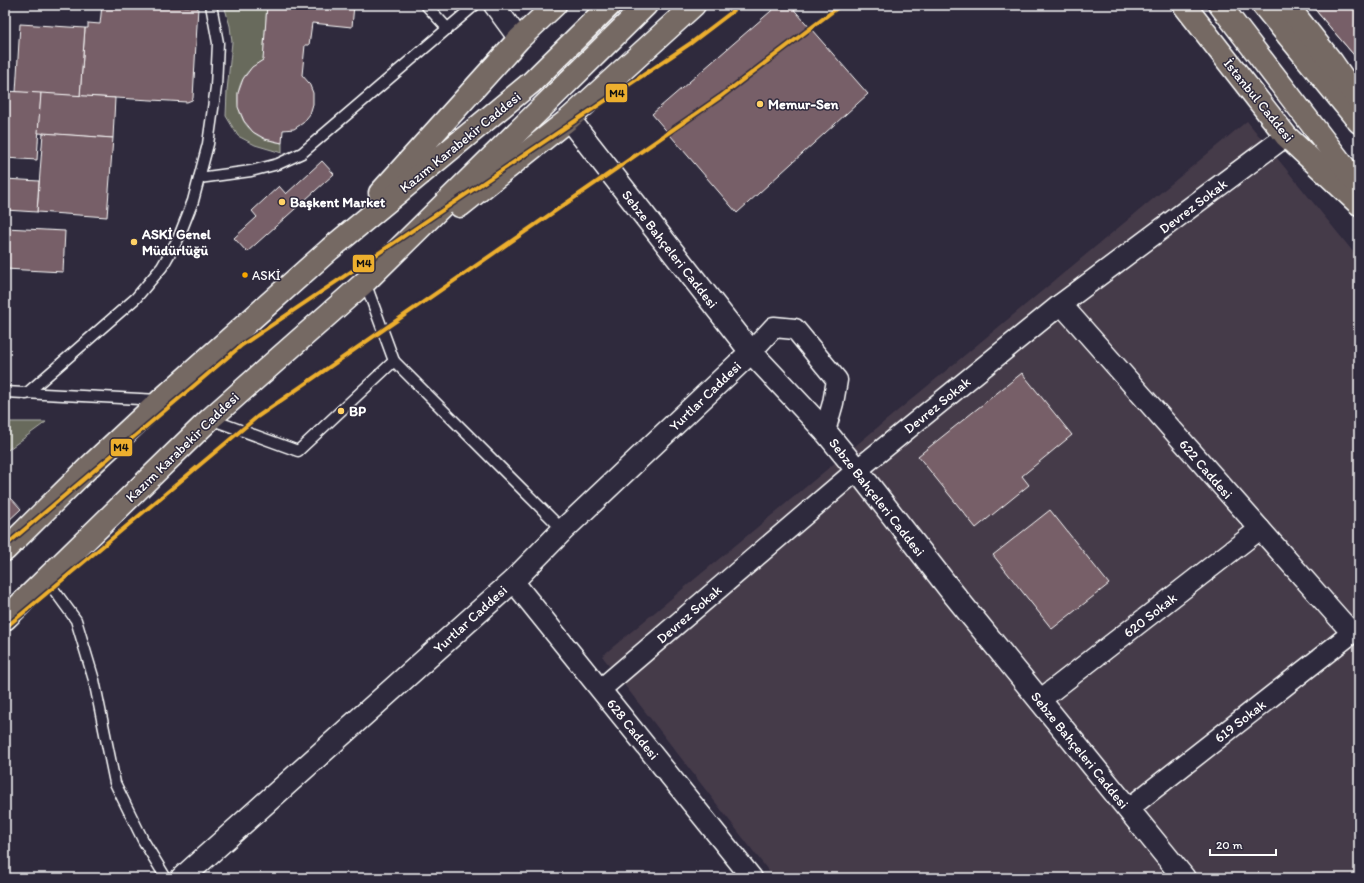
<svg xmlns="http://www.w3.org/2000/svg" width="1364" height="883" viewBox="0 0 1364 883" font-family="Itim,sans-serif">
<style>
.built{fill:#453a4a}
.grass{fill:#676a5c;stroke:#b3b4ae}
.building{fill:#775f67;stroke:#fff}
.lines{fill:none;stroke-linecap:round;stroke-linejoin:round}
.lane-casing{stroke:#fff;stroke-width:13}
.street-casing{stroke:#fff;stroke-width:23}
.secondary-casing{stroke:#fff;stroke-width:25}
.primary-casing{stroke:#fff;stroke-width:25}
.lane{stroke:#2f2a3d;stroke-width:10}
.street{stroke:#2f2a3d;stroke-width:20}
.secondary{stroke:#2f2a3d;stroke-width:22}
.primary{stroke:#756964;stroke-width:22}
.metro-1-casing{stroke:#2f2a3d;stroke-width:7}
.metro-1{stroke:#edaf2e;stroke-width:4}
.poi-dot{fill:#ffd166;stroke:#2f2a3d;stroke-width:1.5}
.bus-dot{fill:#f7a600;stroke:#2f2a3d;stroke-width:1.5}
.labels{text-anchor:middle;stroke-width:3;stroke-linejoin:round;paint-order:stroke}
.bus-label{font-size:13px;fill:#fff;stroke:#2f2a3d;text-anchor:start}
.street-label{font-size:14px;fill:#fff;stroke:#2f2a3d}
.poi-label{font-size:14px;font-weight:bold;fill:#fff;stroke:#2f2a3d;text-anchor:start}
.line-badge{stroke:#2f2a3d;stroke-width:1.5}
.pale-badge-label{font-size:11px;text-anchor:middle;font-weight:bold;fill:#111}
</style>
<rect width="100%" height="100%" fill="#2f2a3d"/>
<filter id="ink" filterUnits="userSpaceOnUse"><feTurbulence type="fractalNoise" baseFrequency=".025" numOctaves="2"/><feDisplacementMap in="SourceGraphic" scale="8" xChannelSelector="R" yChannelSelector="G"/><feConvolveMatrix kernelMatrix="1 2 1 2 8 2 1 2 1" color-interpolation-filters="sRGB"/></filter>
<g filter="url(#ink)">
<polygon class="built" points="1247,121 1359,259 1359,878 774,878 602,656"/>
<g class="grass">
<path d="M224 5H267L263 60C255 65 247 70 243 79 233 96 238 120 253 132 261 139 272 141 282 143V153L255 145 238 136 226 116 227 91 232 42 230 26Z"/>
<polygon points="5,422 46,422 5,452"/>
</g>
<g class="building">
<polygon points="102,5 157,5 198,7 193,98 192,100 187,102 80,96 85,28 88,28 88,23 100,24"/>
<polygon points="267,5 354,5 352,27 312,23 309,45 305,45 302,75 309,83 313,93 313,104 310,114 303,123 294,129 283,130 282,143 265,139 253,132 244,121 238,107 238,93 243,79 252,67 263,60"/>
<polygon points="778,5 790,5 868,94 737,213 652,114"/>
<polygon points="1311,5 1359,5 1359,61"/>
<polygon points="1311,5 1359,5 1359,61"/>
<polygon points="20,24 85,28 80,96 16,92"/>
<polygon points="5,91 41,93 37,160 5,158"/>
<polygon points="41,93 115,98 113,138 38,133"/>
<polygon points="43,133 113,138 107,217 37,212"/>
<polygon points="322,161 334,174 247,252 234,238 257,217 252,211 279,186 286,194"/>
<polygon points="5,179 39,181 37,212 5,210"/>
<polygon points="5,228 65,231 63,272 5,269"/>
<polygon points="1022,373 1072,435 1022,476 1029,485 976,528 918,456"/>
<polygon points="11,498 21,509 5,524 5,503"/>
<polygon points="1050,510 1109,584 1052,629 993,555"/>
<polygon points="5,628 9,633 5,637"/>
</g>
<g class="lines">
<defs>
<g id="lane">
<polyline points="426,5 448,29"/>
<polyline points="199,178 251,171 278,164 302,153 475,5"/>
<polyline points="394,361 563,530"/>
<polyline points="5,392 159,400"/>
<polyline points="26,394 136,298 162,267 178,239 193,201 208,144 216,87 218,43 211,5"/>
<polyline points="210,419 298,451 394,361 365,282"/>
<polyline points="46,579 76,620 94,680 115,783 143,840 166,878"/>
</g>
<g id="street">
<polyline points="494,5 519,39"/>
<polyline points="1061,304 1352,633 1128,809"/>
<polyline points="751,352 774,327 795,329 837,380 833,403 825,431"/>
<polyline points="513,581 752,878"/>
<polyline points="601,689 857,470 1061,304 1286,136"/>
<polyline points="1040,700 1260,529"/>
</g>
<g id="secondary">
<polyline points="569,119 751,352 825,431 857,470 952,592 1184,878"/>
<polyline points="182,878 513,581 563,530 751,352"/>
</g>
<g id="primary">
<polyline points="1184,5 1286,136 1359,204"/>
<polyline points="1220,5 1359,186"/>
<polyline points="1263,5 1359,122"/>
<polyline points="1287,5 1332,62 1359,101"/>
<polyline points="380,193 519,39 555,5"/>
<polyline points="460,206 569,119 694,5"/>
<polyline points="5,550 89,467 161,400 330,249 532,82 610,5"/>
<polyline points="5,619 210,419 365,282 646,5"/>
</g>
</defs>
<use href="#lane" class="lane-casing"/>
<use href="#street" class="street-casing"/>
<use href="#secondary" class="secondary-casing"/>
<use href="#primary" class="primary-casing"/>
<use href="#lane" class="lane"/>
<use href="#street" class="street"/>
<use href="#secondary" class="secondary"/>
<use href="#primary" class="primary"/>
<defs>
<g id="metro-1">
<polyline points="5,546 242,345 691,43 741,5"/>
<polyline points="5,628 257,417 720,97 841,5"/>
</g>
</defs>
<use href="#metro-1" class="metro-1-casing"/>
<use href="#metro-1" class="metro-1"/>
</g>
</g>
<g class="poi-dot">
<circle cx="760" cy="104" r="4"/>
<circle cx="282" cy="202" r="4"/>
<circle cx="134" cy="242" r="4"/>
<circle cx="341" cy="411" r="4"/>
</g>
<circle class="bus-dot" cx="245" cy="275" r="3.5"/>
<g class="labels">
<g class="bus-label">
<text x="252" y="280">ASKİ</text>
</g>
<g class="street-label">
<text transform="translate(1259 100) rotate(51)" y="5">İstanbul Caddesi</text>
<text transform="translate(460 142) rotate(-39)" y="5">Kazım Karabekir Caddesi</text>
<text transform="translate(1193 206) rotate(-37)" y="5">Devrez Sokak</text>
<text transform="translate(670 249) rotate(52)" y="5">Sebze Bahçeleri Caddesi</text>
<text transform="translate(705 396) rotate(-44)" y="5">Yurtlar Caddesi</text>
<text transform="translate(937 405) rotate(-39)" y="5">Devrez Sokak</text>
<text transform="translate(182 447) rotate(-44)" y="5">Kazım Karabekir Caddesi</text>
<text transform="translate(1206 469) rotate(49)" y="5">622 Caddesi</text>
<text transform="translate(877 497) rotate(52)" y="5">Sebze Bahçeleri Caddesi</text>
<text transform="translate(689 614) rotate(-41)" y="5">Devrez Sokak</text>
<text transform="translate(1150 615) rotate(-38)" y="5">620 Sokak</text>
<text transform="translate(470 619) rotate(-42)" y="5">Yurtlar Caddesi</text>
<text transform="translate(1240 721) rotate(-38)" y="5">619 Sokak</text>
<text transform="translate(633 729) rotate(51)" y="5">628 Caddesi</text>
<text transform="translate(1080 750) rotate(51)" y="5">Sebze Bahçeleri Caddesi</text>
</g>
<g class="poi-label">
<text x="768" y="109">Memur-Sen</text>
<text x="290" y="207">Başkent Market</text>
<text x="142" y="239">ASKİ Genel<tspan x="142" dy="16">Müdürlüğü</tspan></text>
<text x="349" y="416">BP</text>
</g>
</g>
<g class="line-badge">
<rect x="605" y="83" width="23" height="20" rx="4" fill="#edaf2e"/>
<rect x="352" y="254" width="23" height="19" rx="4" fill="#edaf2e"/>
<rect x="110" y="438" width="23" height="19" rx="4" fill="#edaf2e"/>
</g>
<g class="pale-badge-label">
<text x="617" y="97">M4</text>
<text x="364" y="267">M4</text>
<text x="121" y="451">M4</text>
</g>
<rect width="1364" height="883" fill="none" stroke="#2f2a3d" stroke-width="20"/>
<rect x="10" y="10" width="1344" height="863" fill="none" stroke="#fff" stroke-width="1.5" filter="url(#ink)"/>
<path d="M1210 849v6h66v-6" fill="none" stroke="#ffffff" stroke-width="2"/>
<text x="1216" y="849" font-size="12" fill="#ffffff" stroke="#2f2a3d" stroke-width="3" paint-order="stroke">20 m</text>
</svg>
